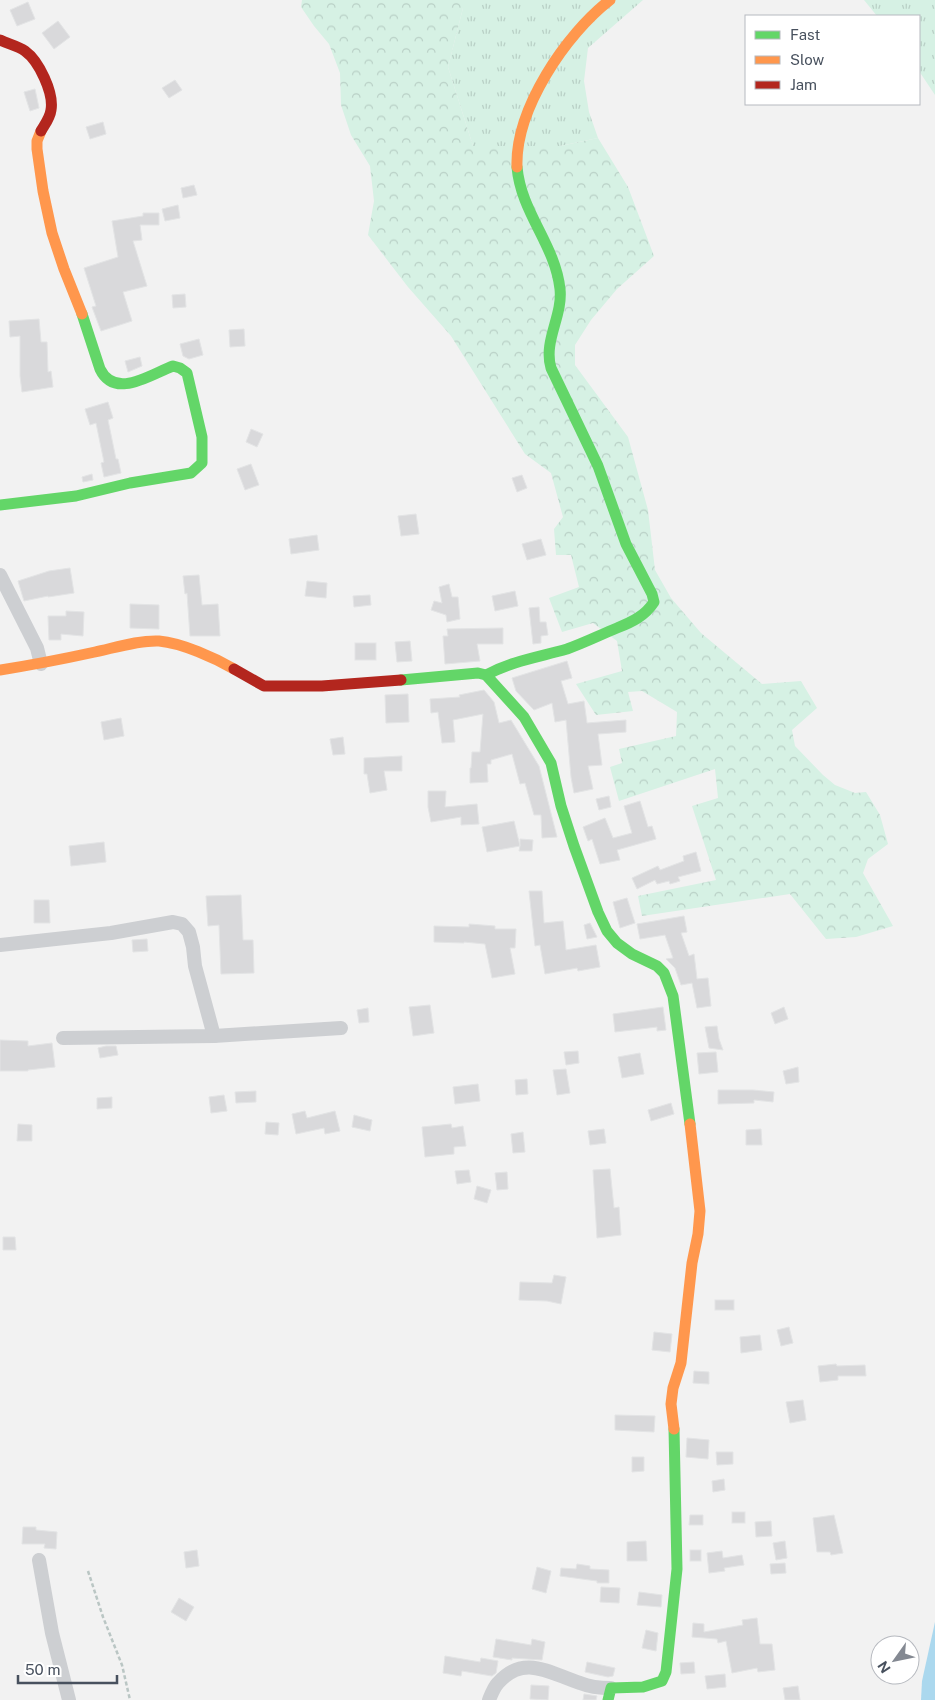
<svg xmlns="http://www.w3.org/2000/svg" width="935" height="1700" viewBox="0 0 935 1700" font-family="'Public Sans',sans-serif">
<style>
.grass{fill:url(#grass-tufts)}
.forest{fill:url(#forest-crowns)}
.water{fill:#abd8ee}
.building{fill:#d9d9db;stroke:#e3e4e5}
.lines{fill:none;stroke-linecap:round;stroke-linejoin:round}
.path{stroke:#bac6c4;stroke-width:2.5;stroke-dasharray:4 2.5;stroke-linecap:butt}
.street{stroke:#cdcfd2;stroke-width:14}
.fast{stroke:#63d668;stroke-width:11}
.slow{stroke:#ff974d;stroke-width:11}
.jam{stroke:#b3261e;stroke-width:11}
</style>
<defs>
<pattern id="grass-tufts" width="24" height="20" patternUnits="userSpaceOnUse" patternTransform="scale(1.25)"><rect width="24" height="20" fill="#d6f1e4"/><path d="M3 7l-1-3M5 7V3M7 7l1-3M15 17l-1-3M17 17v-4M19 17l1-3" fill="none" stroke="#b9d0c6"/></pattern>
<pattern id="forest-crowns" width="20" height="18" patternUnits="userSpaceOnUse" patternTransform="scale(1.25)"><rect width="20" height="18" fill="#d6f1e4"/><path d="M2 6a3 3 0 1 1 6 0M12 15a3 3 0 1 1 6 0" fill="none" stroke="#b9d0c6"/></pattern>
</defs>
<rect width="100%" height="100%" fill="#f2f2f2"/>
<g class="grass">
<polygon points="463,0 643,0 588,48 584,81 589,112 598,138 560,146 473,146 448,67 463,8"/>
<polygon points="864,0 935,0 935,95 919,71 919,16 877,16"/>
</g>
<polygon class="forest" points="302,0 463,0 463,8 448,67 473,146 560,146 598,138 628,187 654,256 617,289 591,320 575,345 575,365 628,437 648,510 655,570 671,598 701,633 762,684 801,681 817,708 792,730 795,746 823,775 835,785 855,793 866,792 880,815 888,844 868,859 863,873 893,926 856,937 826,939 790,894 642,916 638,896 716,880 692,806 718,798 715,769 619,801 610,767 622,763 619,749 676,736 677,712 642,691 628,692 633,711 596,715 576,684 622,671 617,641 593,623 562,632 549,598 579,587 571,555 556,555 554,529 563,517 551,473 525,454 451,336 408,287 368,235 374,201 370,166 351,135 341,105 340,73 329,44 314,26 301,7"/>
<polygon class="water" points="935,1622 935,1700 921,1700 922,1681"/>
<g class="building">
<polygon points="28,2 35,19 17,26 10,10"/>
<polygon points="58,21 70,37 54,49 42,33"/>
<polygon points="175,80 182,90 169,98 162,88"/>
<polygon points="35,89 39,108 30,111 24,92"/>
<polygon points="103,122 106,134 90,139 86,127"/>
<polygon points="194,185 197,195 183,198 181,188"/>
<polygon points="178,205 180,218 165,221 162,209"/>
<polygon points="143,213 159,213 159,225 140,225 142,240 133,241 147,286 123,292 132,321 101,331 92,307 96,306 84,268 118,257 112,221 143,216"/>
<polygon points="185,294 186,307 173,308 172,295"/>
<polygon points="39,319 41,342 47,342 48,372 51,371 53,387 22,392 20,376 20,336 10,337 9,321"/>
<polygon points="244,329 245,346 230,347 229,330"/>
<polygon points="199,339 203,355 189,359 183,356 180,344"/>
<polygon points="140,357 142,366 128,372 125,361"/>
<polygon points="108,402 113,418 108,420 116,459 118,459 121,473 104,477 101,463 104,462 96,423 90,425 85,409"/>
<polygon points="251,429 263,434 257,447 246,442"/>
<polygon points="251,464 259,485 245,490 237,469"/>
<polygon points="92,474 93,480 83,482 82,477"/>
<polygon points="522,475 527,488 517,492 512,478"/>
<polygon points="416,514 419,534 401,536 398,516"/>
<polygon points="317,535 319,550 291,554 289,539"/>
<polygon points="541,539 546,555 527,560 522,544"/>
<polygon points="70,568 74,593 48,597 48,596 24,601 18,581 49,571"/>
<polygon points="199,575 202,605 218,604 220,636 190,636 187,593 185,594 183,576"/>
<polygon points="307,581 327,583 326,598 305,596"/>
<polygon points="449,584 452,597 458,597 460,619 447,622 446,615 431,610 434,601 442,603 439,587"/>
<polygon points="515,591 518,606 495,611 492,596"/>
<polygon points="370,595 371,605 354,607 353,596"/>
<polygon points="130,604 159,605 159,629 130,628"/>
<polygon points="539,607 540,622 546,622 548,635 541,636 541,643 533,644 529,608"/>
<polygon points="66,611 84,612 83,636 61,634 61,640 49,640 48,616 66,616"/>
<polygon points="503,628 503,644 477,644 480,661 445,664 443,636 448,636 447,629"/>
<polygon points="410,641 412,661 397,662 395,642"/>
<rect x="355" y="643" width="21" height="17"/>
<polygon points="567,661 572,678 561,681 568,704 584,701 587,723 626,720 626,732 598,734 602,765 588,766 593,789 574,793 571,777 566,720 555,722 552,703 534,710 516,691 512,678"/>
<polygon points="484,690 494,702 499,723 511,720 539,766 557,837 542,838 541,815 534,815 525,783 520,784 512,754 491,760 491,764 487,764 488,782 470,783 470,768 471,768 472,752 480,752 483,714 453,720 455,742 442,743 438,712 431,713 430,699 460,697 459,695"/>
<polygon points="408,694 409,722 386,723 385,695"/>
<polygon points="121,718 124,736 104,740 101,722"/>
<polygon points="343,737 345,754 333,755 330,739"/>
<polygon points="402,756 402,771 384,771 387,790 370,793 367,774 364,774 364,758"/>
<polygon points="428,791 446,791 445,807 477,804 479,824 461,825 461,817 431,822 428,807"/>
<polygon points="609,796 611,807 599,810 596,799"/>
<polygon points="640,801 648,827 652,826 656,839 617,850 620,860 600,864 592,839 588,841 583,827 605,818 613,838 632,833 624,806"/>
<polygon points="514,821 520,846 520,839 533,840 532,851 519,851 520,846 487,852 482,827"/>
<polygon points="104,842 106,862 71,866 69,846"/>
<polygon points="696,852 701,871 678,877 680,881 670,884 669,881 657,884 655,880 637,889 632,878 658,866 660,870 684,861 683,856"/>
<polygon points="529,891 542,891 544,923 563,921 566,950 596,945 600,967 578,971 577,968 545,974 540,945 535,946"/>
<polygon points="241,895 243,940 253,940 254,973 221,974 219,925 208,926 206,896"/>
<polygon points="627,898 635,923 620,928 613,902"/>
<polygon points="34,900 49,900 50,923 34,923"/>
<polygon points="684,916 687,932 681,933 689,956 694,954 697,979 708,978 711,1006 697,1008 692,983 681,985 675,968 666,959 673,958 665,935 640,939 637,924"/>
<polygon points="590,923 597,937 587,939 584,925"/>
<polygon points="469,924 495,926 495,929 516,929 515,948 510,948 515,974 492,978 485,944 464,942 464,943 434,942 434,926 469,927"/>
<polygon points="147,939 148,951 133,952 132,940"/>
<polygon points="430,1005 434,1033 413,1036 409,1007"/>
<polygon points="663,1007 666,1030 657,1031 657,1027 615,1032 613,1014"/>
<polygon points="784,1007 788,1019 775,1024 771,1013"/>
<polygon points="368,1008 369,1022 359,1023 357,1010"/>
<polygon points="717,1026 719,1039 723,1050 709,1048 705,1027"/>
<polygon points="0,1040 28,1041 28,1046 52,1043 55,1067 28,1070 28,1071 0,1071"/>
<polygon points="106,1046 116,1046 118,1055 100,1058 98,1048"/>
<polygon points="578,1051 579,1063 566,1065 564,1052"/>
<polygon points="716,1052 718,1072 699,1074 697,1053"/>
<polygon points="640,1053 644,1074 622,1078 618,1057"/>
<polygon points="798,1067 799,1082 786,1084 783,1071"/>
<polygon points="566,1069 570,1093 557,1095 553,1070"/>
<polygon points="527,1079 528,1094 516,1095 515,1080"/>
<polygon points="478,1084 480,1101 455,1104 453,1087"/>
<polygon points="718,1090 753,1090 774,1092 773,1102 754,1100 754,1103 718,1104"/>
<polygon points="256,1091 256,1102 236,1103 235,1092"/>
<polygon points="224,1095 227,1111 211,1113 209,1097"/>
<polygon points="112,1097 112,1108 97,1109 97,1098"/>
<polygon points="671,1103 674,1114 651,1121 648,1110"/>
<polygon points="305,1111 307,1118 335,1111 340,1131 325,1134 324,1128 296,1134 292,1114"/>
<polygon points="354,1115 372,1120 370,1131 352,1127"/>
<polygon points="266,1122 279,1123 278,1135 265,1134"/>
<polygon points="18,1124 32,1125 32,1141 17,1141"/>
<polygon points="451,1124 452,1128 463,1126 466,1146 454,1147 454,1154 425,1157 422,1127"/>
<polygon points="604,1129 606,1143 590,1145 588,1131"/>
<polygon points="761,1129 762,1145 746,1145 746,1130"/>
<polygon points="523,1132 525,1152 513,1153 511,1134"/>
<polygon points="610,1169 614,1208 619,1207 621,1235 597,1238 593,1170"/>
<polygon points="469,1170 471,1182 457,1184 455,1171"/>
<polygon points="507,1172 508,1189 497,1190 495,1173"/>
<polygon points="477,1186 491,1190 487,1203 474,1199"/>
<polygon points="3,1237 15,1237 16,1250 3,1250"/>
<polygon points="554,1275 566,1277 561,1304 547,1301 519,1300 520,1282 552,1283"/>
<rect x="715" y="1300" width="19" height="10"/>
<polygon points="789,1327 793,1343 781,1346 777,1330"/>
<polygon points="654,1332 672,1334 670,1352 652,1350"/>
<polygon points="760,1335 762,1350 741,1353 740,1337"/>
<polygon points="836,1364 837,1366 865,1365 866,1376 838,1376 838,1380 820,1382 818,1366"/>
<polygon points="694,1371 709,1372 709,1384 693,1383"/>
<polygon points="803,1400 806,1420 790,1423 786,1402"/>
<polygon points="615,1415 655,1416 654,1432 615,1430"/>
<polygon points="687,1438 709,1440 708,1459 686,1457"/>
<polygon points="716,1452 733,1452 733,1464 717,1465"/>
<polygon points="632,1457 644,1457 644,1471 632,1472"/>
<polygon points="724,1479 725,1490 713,1492 712,1481"/>
<rect x="732" y="1512" width="13" height="11"/>
<polygon points="690,1515 703,1515 703,1525 689,1525"/>
<polygon points="834,1515 843,1553 831,1555 830,1552 817,1552 813,1518"/>
<polygon points="771,1521 772,1536 756,1537 755,1522"/>
<polygon points="23,1527 36,1527 36,1530 57,1532 56,1549 44,1548 45,1544 22,1544"/>
<polygon points="646,1541 647,1561 627,1561 627,1542"/>
<polygon points="785,1541 787,1558 776,1560 773,1543"/>
<polygon points="197,1550 199,1566 186,1568 184,1552"/>
<rect x="690" y="1550" width="11" height="11"/>
<polygon points="722,1551 723,1558 742,1555 744,1565 724,1568 725,1571 709,1573 707,1553"/>
<polygon points="785,1563 786,1573 771,1574 770,1564"/>
<polygon points="577,1564 590,1566 590,1569 609,1570 609,1583 597,1583 597,1581 560,1576 561,1568 576,1569"/>
<polygon points="537,1567 551,1571 546,1593 532,1589"/>
<polygon points="601,1587 620,1588 619,1603 600,1602"/>
<polygon points="639,1592 662,1595 661,1607 637,1605"/>
<polygon points="179,1598 194,1607 186,1621 171,1612"/>
<polygon points="757,1618 760,1644 772,1644 775,1670 758,1672 757,1668 732,1673 726,1641 718,1643 717,1639 692,1637 693,1623 704,1624 704,1632 743,1625 742,1620"/>
<polygon points="646,1630 658,1633 656,1651 642,1648"/>
<polygon points="496,1639 531,1645 532,1639 545,1642 542,1660 512,1658 512,1660 493,1657"/>
<polygon points="445,1656 480,1662 481,1658 498,1661 496,1673 492,1676 462,1671 461,1676 443,1673"/>
<polygon points="587,1662 615,1668 613,1676 608,1677 585,1672"/>
<polygon points="694,1662 695,1673 681,1674 680,1663"/>
<polygon points="725,1674 726,1687 707,1689 705,1676"/>
<polygon points="531,1685 549,1686 548,1700 530,1699"/>
<polygon points="798,1686 800,1700 785,1700 783,1688"/>
<polygon points="584,1694 597,1696 596,1700 583,1700"/>
</g>
<g class="lines">
<polyline class="path" points="88,1571 103,1617 122,1665 130,1700"/>
<g class="street">
<polyline points="0,575 37,648 41,664"/>
<polyline points="0,945 111,933 173,922 182,924 189,932 193,947 195,966 214,1036 63,1038"/>
<polyline points="214,1036 341,1028"/>
<polyline points="39,1560 52,1633 69,1700"/>
<path d="M489 1700C491 1695 494 1687 498 1683 524 1653 551 1674 580 1683 590 1687 600 1688 611 1688"/>
</g>
<g class="fast">
<path d="M0 505 76 496 130 483 191 473 202 463V437L187 373 180 368 173 366C151 374 115 400 100 369L82 314"/>
<path d="M486 675C512 661 539 657 567 649 584 643 600 635 617 628 632 622 645 616 654 602L652 594 626 544 598 466 551 368C543 341 563 316 560 289 555 244 521 213 517 167"/>
<polyline points="401,680 478,673 486,675 524,717 551,763 561,806 574,846 598,912 607,931 617,943 632,954 657,966 664,973 673,996 690,1124"/>
<polyline points="608,1700 611,1688 643,1687 662,1681 666,1672 677,1569 674,1429"/>
</g>
<g class="slow">
<polyline points="41,131 37,141 37,149 43,191 52,233 64,269 82,314"/>
<path d="M517 167C515 109 566 34 610 0"/>
<path d="M0 670C32 665 63 659 95 652 114 648 139 640 159 641 182 643 215 658 234 669"/>
<polyline points="674,1429 671,1404 673,1388 681,1363 692,1263 698,1234 700,1211 690,1124"/>
</g>
<g class="jam">
<path d="M0 40C8 44 18 46 25 51 39 61 54 93 51 110 50 118 45 124 41 131"/>
<polyline points="234,669 264,686 322,686 401,680"/>
</g>
</g>
<rect x="745" y="15" width="175" height="90" fill="#ffffff" stroke="#b6b9bf"/>
<rect x="755" y="31" width="25" height="8" fill="#63d668" stroke="#b6b9bf"/>
<text x="790" y="40" font-size="15" fill="#48515e">Fast</text>
<rect x="755" y="56" width="25" height="8" fill="#ff974d" stroke="#b6b9bf"/>
<text x="790" y="65" font-size="15" fill="#48515e">Slow</text>
<rect x="755" y="81" width="25" height="8" fill="#b3261e" stroke="#b6b9bf"/>
<text x="790" y="90" font-size="15" fill="#48515e">Jam</text>
<g transform="translate(895 1660) rotate(237)"><circle r="24" fill="#ffffff" stroke="#b6b9bf"/>
<path d="M0-4L9 19L0 12L-9 19Z" fill="#848992"/>
<text y="-8" font-size="14" font-weight="bold" text-anchor="middle" fill="#48515e">N</text>
</g>
<path d="M18 1675v8h99v-8" fill="none" stroke="#48515e" stroke-width="2.5"/>
<text x="25" y="1675" font-size="15" fill="#48515e" stroke="#ffffff" stroke-width="4" paint-order="stroke">50 m</text>
</svg>
